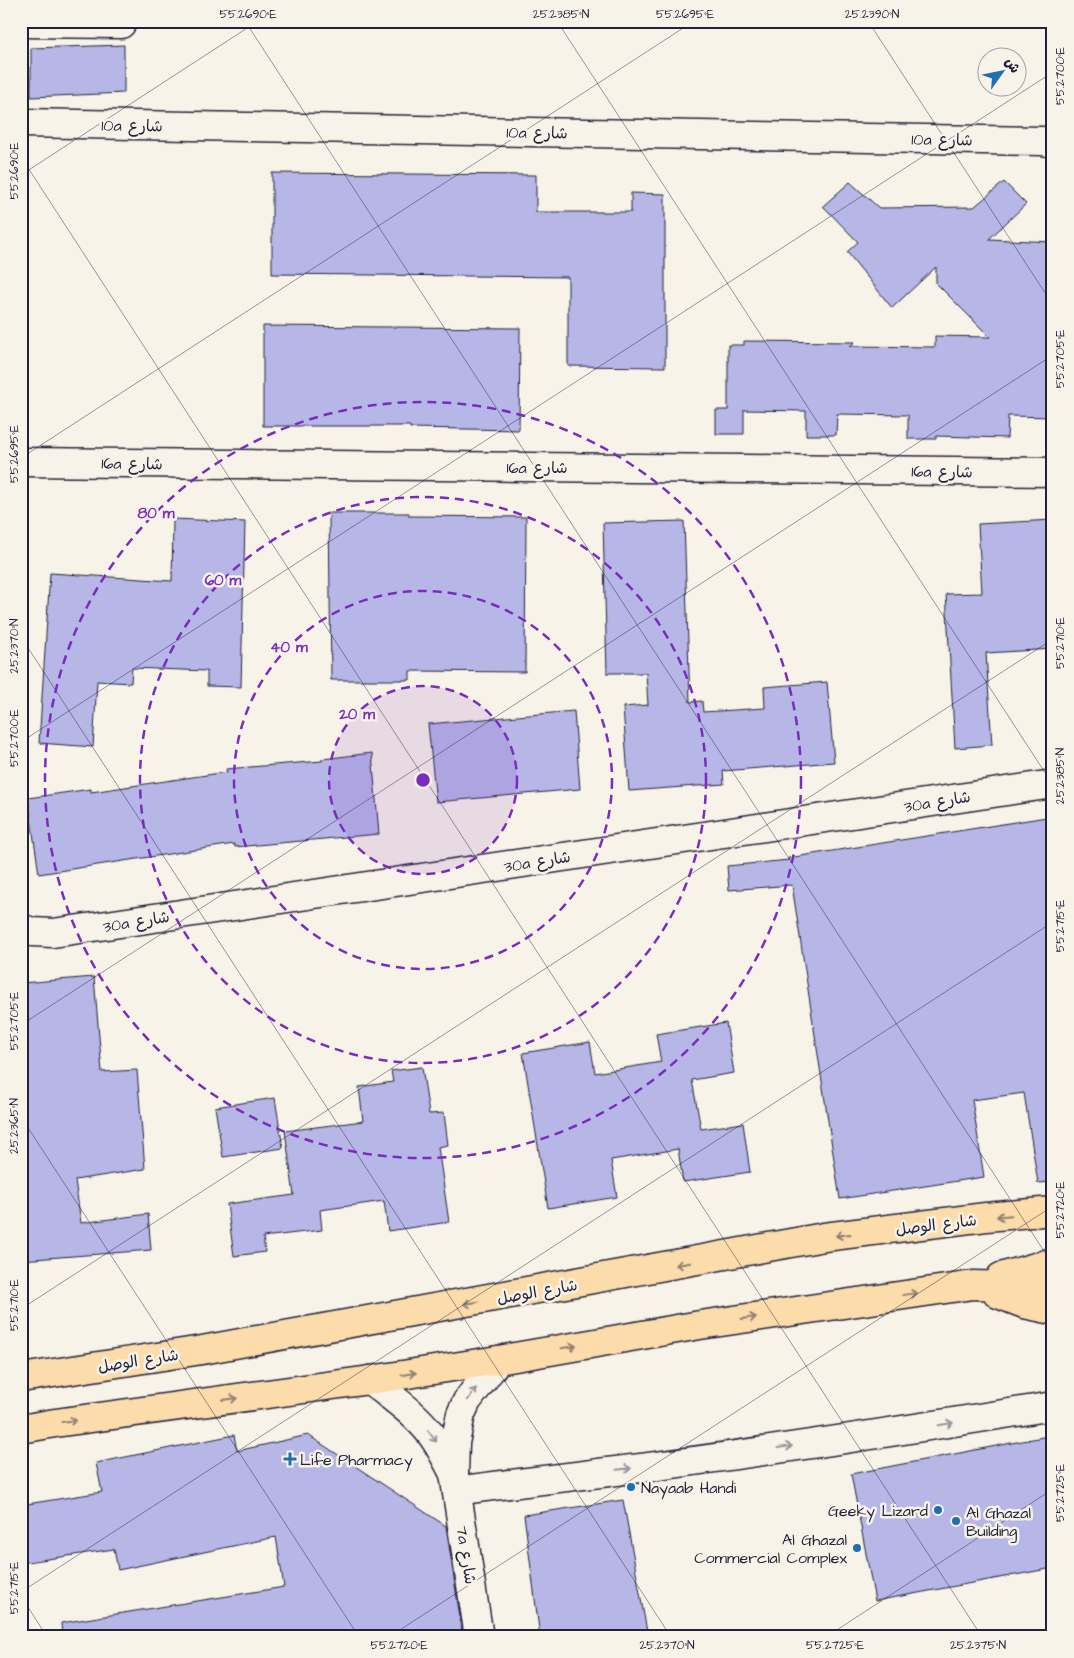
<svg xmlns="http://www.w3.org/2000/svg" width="1074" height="1658" viewBox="0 0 1074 1658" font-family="'Architects Daughter','Playpen Sans Arabic',sans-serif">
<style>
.building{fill:#b6b6e7;stroke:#22223b}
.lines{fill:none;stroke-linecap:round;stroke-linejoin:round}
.minor-casing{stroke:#22223b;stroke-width:31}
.major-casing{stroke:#22223b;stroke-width:31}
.minor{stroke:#f7f3e8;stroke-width:28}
.major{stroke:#fcdcab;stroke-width:28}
.oneway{stroke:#8f7f73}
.oneway2{stroke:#97959a}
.ticks{fill:none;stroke:#22223b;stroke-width:1;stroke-opacity:0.45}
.ring{fill:none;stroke:#7b2cbf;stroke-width:2.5;stroke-dasharray:9 6}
.poi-dot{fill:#1f6fb2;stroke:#f7f3e8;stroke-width:2}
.labels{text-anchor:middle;stroke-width:5;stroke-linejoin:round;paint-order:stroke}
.street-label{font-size:16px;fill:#22223b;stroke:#f7f3e8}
.poi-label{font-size:16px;fill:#22223b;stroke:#f7f3e8;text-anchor:start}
.centre{fill:#7b2cbf;stroke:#f7f3e8;stroke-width:2.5}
.ring-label{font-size:15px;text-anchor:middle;font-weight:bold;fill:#7b2cbf;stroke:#f7f3e8;stroke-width:5;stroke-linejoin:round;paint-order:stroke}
.neatline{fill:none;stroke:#22223b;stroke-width:2}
.ticks-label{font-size:12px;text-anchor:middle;fill:#22223b}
</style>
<rect width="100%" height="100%" fill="#f7f3e8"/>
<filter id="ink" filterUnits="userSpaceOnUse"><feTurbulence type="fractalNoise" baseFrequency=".02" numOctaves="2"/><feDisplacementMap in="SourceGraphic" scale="10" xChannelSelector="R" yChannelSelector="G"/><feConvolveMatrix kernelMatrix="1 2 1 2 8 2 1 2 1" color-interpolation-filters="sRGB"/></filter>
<g filter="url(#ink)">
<g class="building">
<polygon points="124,45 124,93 31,97 31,48"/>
<polygon points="272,173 536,175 536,212 631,212 631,193 665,194 665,367 568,366 568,277 272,274"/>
<polygon points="850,182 879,208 974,207 1004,182 1026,204 989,239 1053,242 1053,417 1008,416 1007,438 936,436 936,439 908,439 908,415 837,414 836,435 806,435 806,411 744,410 744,434 716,434 716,410 728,410 728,345 744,345 744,341 855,342 850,346 935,347 935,336 990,337 936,283 936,267 892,308 847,252 858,242 823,206"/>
<polygon points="263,326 520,328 519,430 410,428 410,426 263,426"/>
<polygon points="329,513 409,513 409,516 526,517 525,672 410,671 410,680 331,680"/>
<polygon points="173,519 245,522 241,687 207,686 207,671 132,668 131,683 97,681 93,747 39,743 50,573 172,581"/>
<polygon points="1053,520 1053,649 986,653 992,745 955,748 946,594 982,593 978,524"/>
<polygon points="684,521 690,702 702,701 703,712 765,708 764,687 827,682 834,762 723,771 724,784 629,791 623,707 648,705 646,673 607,673 603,523"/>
<polygon points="574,711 580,789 436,802 428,724"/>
<polygon points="372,753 379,834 235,847 234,844 39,874 28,798 91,789 91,792 227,772 226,769 322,761 322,759"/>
<polygon points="1053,816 1053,1182 1038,1183 1024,1093 972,1100 984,1177 840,1199 792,885 729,890 727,866 789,860 788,858"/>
<polygon points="94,977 102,1072 137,1070 145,1169 75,1180 81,1223 148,1214 151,1250 21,1260 21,983"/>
<polygon points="726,1023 734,1073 692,1080 701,1129 743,1123 750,1172 683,1182 678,1149 611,1160 617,1197 548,1208 523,1053 590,1042 595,1073 661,1062 656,1034"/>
<polygon points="422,1067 429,1114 444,1113 448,1145 438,1147 449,1222 388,1231 384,1201 320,1210 322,1230 263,1237 265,1252 234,1256 227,1204 294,1195 285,1131 363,1121 359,1087 393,1082 391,1071"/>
<polygon points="275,1098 283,1148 223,1157 215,1107"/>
<polygon points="234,1435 237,1451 308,1435 446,1526 461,1624 462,1637 62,1637 61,1623 284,1587 276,1537 118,1570 114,1549 21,1563 21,1505 102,1492 96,1463"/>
<polygon points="1053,1435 1053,1568 875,1601 851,1474"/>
<polygon points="623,1500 648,1637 540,1637 524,1515"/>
</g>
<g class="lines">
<defs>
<g id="minor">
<polyline points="21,23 121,24"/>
<polyline points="21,123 1043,141 1053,143"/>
<polyline points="21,462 1053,472"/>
<polyline points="21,928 32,932 53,933 1053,784"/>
<path d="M370 1380C391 1397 414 1412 431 1434 440 1446 447 1460 454 1474"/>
<path d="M457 1491C521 1482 585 1475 649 1467 784 1449 918 1428 1053 1406"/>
<polyline points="479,1637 454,1474 455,1443 461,1414 467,1401 498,1360"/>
</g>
<g id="major">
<polyline points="1001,1277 1053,1262"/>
<polyline points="998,1294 1024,1304 1053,1310"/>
<polyline points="21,1378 202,1350 824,1237 986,1217 1053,1211"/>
<polyline points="21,1429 55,1423 370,1380 498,1360 700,1325 973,1285 1053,1287"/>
</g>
</defs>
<use href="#minor" class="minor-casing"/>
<use href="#major" class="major-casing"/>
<use href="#minor" class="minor"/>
<use href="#major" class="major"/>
</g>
<defs><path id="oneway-shaft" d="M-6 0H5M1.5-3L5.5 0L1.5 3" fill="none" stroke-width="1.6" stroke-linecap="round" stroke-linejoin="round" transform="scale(1.25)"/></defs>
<g class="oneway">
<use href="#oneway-shaft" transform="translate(1004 1216) rotate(175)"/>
<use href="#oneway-shaft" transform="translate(843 1235) rotate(173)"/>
<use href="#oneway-shaft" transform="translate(683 1264) rotate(170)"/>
<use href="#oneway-shaft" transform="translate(910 1294) rotate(-8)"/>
<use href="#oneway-shaft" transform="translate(471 1303) rotate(170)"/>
<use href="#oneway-shaft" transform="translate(749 1318) rotate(-8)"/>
<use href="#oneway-shaft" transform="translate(569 1347) rotate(-10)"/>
<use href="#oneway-shaft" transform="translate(409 1374) rotate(-9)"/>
<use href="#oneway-shaft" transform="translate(230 1399) rotate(-8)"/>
<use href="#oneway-shaft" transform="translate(69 1421) rotate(-8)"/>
</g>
<g class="oneway2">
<use href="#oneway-shaft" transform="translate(472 1394) rotate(-55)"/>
<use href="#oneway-shaft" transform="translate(946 1424) rotate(-9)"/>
<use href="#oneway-shaft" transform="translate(432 1436) rotate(53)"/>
<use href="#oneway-shaft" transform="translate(785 1447) rotate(-8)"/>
<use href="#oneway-shaft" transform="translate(624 1469) rotate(-6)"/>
</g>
</g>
<path class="ticks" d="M245 21 1053 1265M557 21 1053 785M868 21 1053 305M21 157 982 1637M21 175 258 21M21 458 694 21M21 637 671 1637M21 742 1053 72M21 1025 1053 355M21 1117 359 1637M21 1309 1053 639M21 1592 1053 922M21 1596 47 1637M389 1637 1053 1206M826 1637 1053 1489"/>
<circle cx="423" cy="780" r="94" fill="#7b2cbf" fill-opacity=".12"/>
<g class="ring">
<circle cx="423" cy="780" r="94"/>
<circle cx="423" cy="780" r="189"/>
<circle cx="423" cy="780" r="283"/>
<circle cx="423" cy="780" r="378"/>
</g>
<g class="poi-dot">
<path d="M287.5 1451.5h5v5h5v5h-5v5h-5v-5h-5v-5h5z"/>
<circle cx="631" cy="1487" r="5"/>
<circle cx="938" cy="1510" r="5"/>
<circle cx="956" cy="1521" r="5"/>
<circle cx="857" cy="1548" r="5"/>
</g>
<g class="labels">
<g class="street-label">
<text transform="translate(132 125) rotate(1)" y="6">10a شارع</text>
<text transform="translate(537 132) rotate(1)" y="6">10a شارع</text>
<text transform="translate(942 139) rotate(1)" y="6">10a شارع</text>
<text transform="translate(132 463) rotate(1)" y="6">16a شارع</text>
<text x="537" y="473">16a شارع</text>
<text transform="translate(942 471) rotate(1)" y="6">16a شارع</text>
<text transform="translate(937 801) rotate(-9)" y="6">30a شارع</text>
<text transform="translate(537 861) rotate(-9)" y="6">30a شارع</text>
<text transform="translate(136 921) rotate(-9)" y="6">30a شارع</text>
<text transform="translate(936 1224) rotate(-7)" y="6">شارع الوصل</text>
<text transform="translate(537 1291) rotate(-10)" y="6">شارع الوصل</text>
<text transform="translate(138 1360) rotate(-9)" y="6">شارع الوصل</text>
<text transform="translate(467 1555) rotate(81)" y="6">7a شارع</text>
</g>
<g class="poi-label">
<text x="300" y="1465">Life Pharmacy</text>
<text x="641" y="1493">Nayaab Handi</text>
<text x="928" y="1516" text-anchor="end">Geeky Lizard</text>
<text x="966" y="1518">Al Ghazal<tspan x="966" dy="18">Building</tspan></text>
<text x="847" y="1545" text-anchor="end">Al Ghazal<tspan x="847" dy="18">Commercial Complex</tspan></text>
</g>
</g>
<circle cx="423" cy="780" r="8" class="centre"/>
<g class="ring-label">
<text x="156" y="518">80 m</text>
<text x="223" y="585">60 m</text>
<text x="289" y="652">40 m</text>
<text x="357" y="719">20 m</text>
</g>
<rect width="1074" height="1658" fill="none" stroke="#f7f3e8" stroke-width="55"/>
<g transform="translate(1002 72) rotate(57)"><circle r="24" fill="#f7f3e8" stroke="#a29fa3"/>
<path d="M0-4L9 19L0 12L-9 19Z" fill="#1f6fb2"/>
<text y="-8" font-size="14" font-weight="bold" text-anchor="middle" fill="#22223b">ش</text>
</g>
<rect x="28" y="28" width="1018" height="1602" class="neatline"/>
<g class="ticks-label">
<text x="248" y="18">55.2690°E</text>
<text x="561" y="18">25.2385°N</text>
<text x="685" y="18">55.2695°E</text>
<text x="872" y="18">25.2390°N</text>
<text transform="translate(1060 76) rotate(-90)" y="4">55.2700°E</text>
<text transform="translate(14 171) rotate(-90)" y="4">55.2690°E</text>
<text transform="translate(1060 359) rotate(-90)" y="4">55.2705°E</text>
<text transform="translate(14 454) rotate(-90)" y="4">55.2695°E</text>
<text transform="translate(1060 643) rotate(-90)" y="4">55.2710°E</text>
<text transform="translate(14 646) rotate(-90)" y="4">25.2370°N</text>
<text transform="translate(14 738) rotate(-90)" y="4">55.2700°E</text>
<text transform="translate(1060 776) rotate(-90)" y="4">25.2385°N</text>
<text transform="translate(1060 926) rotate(-90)" y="4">55.2715°E</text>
<text transform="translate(14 1021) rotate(-90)" y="4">55.2705°E</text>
<text transform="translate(14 1126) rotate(-90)" y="4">25.2365°N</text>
<text transform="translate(1060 1210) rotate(-90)" y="4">55.2720°E</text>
<text transform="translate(14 1305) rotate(-90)" y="4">55.2710°E</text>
<text transform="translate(1060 1493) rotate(-90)" y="4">55.2725°E</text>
<text transform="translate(14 1588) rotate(-90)" y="4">55.2715°E</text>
<text x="399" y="1649">55.2720°E</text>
<text x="667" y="1649">25.2370°N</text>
<text x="835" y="1649">55.2725°E</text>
<text x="978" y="1649">25.2375°N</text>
</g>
</svg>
